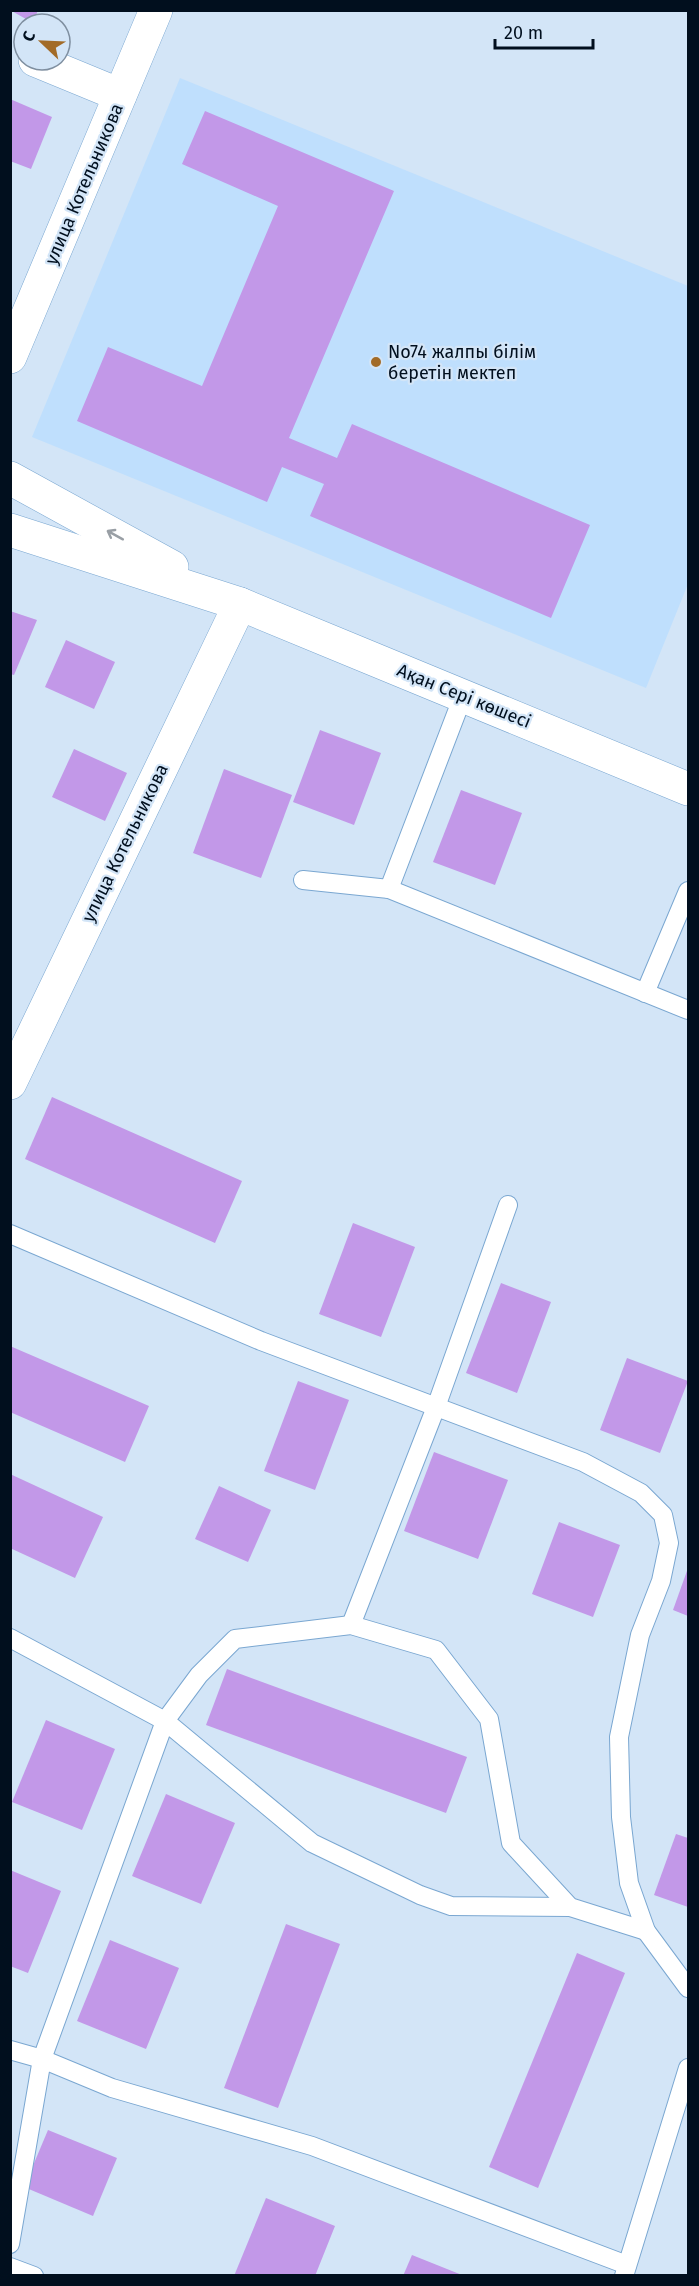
<svg xmlns="http://www.w3.org/2000/svg" width="699" height="2286" viewBox="0 0 699 2286" font-family="'Fira Sans',sans-serif">
<style>
.built{fill:#bfdffd}
.building{fill:#c298e8}
.lines{fill:none;stroke-linecap:round;stroke-linejoin:round}
.lane-casing{stroke:#7aa7d1;stroke-width:20}
.street-casing{stroke:#7aa7d1;stroke-width:34}
.secondary-casing{stroke:#7aa7d1;stroke-width:34}
.lane{stroke:#fff;stroke-width:18}
.street{stroke:#fff;stroke-width:33}
.secondary{stroke:#fff;stroke-width:33}
.oneway{stroke:#999fa5}
.poi-dot{fill:#a26b27;stroke:#d3e5f7;stroke-width:2}
.labels{text-anchor:middle;stroke-width:4.5;stroke-linejoin:round;paint-order:stroke}
.street-label{font-size:18px;fill:#010f1e;stroke:#d3e5f7}
.poi-label{font-size:18px;fill:#010f1e;stroke:#d3e5f7;text-anchor:start}
</style>
<rect width="100%" height="100%" fill="#d3e5f7"/>
<polygon class="built" points="180,78 688,286 688,584 646,688 32,437"/>
<g class="building">
<polygon points="10,10 38,10 33,23"/>
<polygon points="10,99 52,117 31,169 10,161"/>
<polygon points="205,111 394,191 289,438 337,458 352,424 590,525 551,618 310,516 324,484 282,467 267,502 77,421 108,347 202,386 278,206 182,164"/>
<polygon points="10,611 37,620 14,675 10,674"/>
<polygon points="66,640 115,662 94,709 45,687"/>
<polygon points="320,730 381,753 354,825 293,802"/>
<polygon points="74,749 127,773 105,821 52,797"/>
<polygon points="224,769 292,795 261,878 193,853"/>
<polygon points="461,790 522,813 495,885 433,862"/>
<polygon points="52,1097 242,1181 215,1243 25,1159"/>
<polygon points="353,1223 415,1247 381,1337 319,1314"/>
<polygon points="501,1283 551,1302 517,1393 466,1373"/>
<polygon points="10,1346 149,1406 125,1462 10,1412"/>
<polygon points="627,1358 688,1381 660,1453 600,1430"/>
<polygon points="298,1381 349,1400 315,1490 264,1471"/>
<polygon points="434,1452 508,1480 478,1559 404,1531"/>
<polygon points="10,1474 103,1517 75,1578 10,1548"/>
<polygon points="219,1486 271,1510 248,1562 195,1539"/>
<polygon points="559,1522 620,1545 593,1617 532,1594"/>
<polygon points="688,1568 688,1616 673,1610"/>
<polygon points="227,1669 467,1757 446,1813 206,1725"/>
<polygon points="46,1720 115,1749 82,1830 12,1802"/>
<polygon points="166,1794 235,1823 201,1904 132,1876"/>
<polygon points="676,1834 688,1838 688,1907 654,1895"/>
<polygon points="10,1870 61,1891 28,1973 10,1966"/>
<polygon points="286,1924 340,1944 278,2108 224,2088"/>
<polygon points="110,1940 179,1968 146,2049 77,2021"/>
<polygon points="577,1953 625,1973 538,2188 489,2167"/>
<polygon points="48,2130 117,2158 93,2216 24,2187"/>
<polygon points="266,2198 335,2226 315,2276 234,2276"/>
<polygon points="412,2255 462,2275 462,2276 403,2276"/>
</g>
<g class="lines">
<defs>
<g id="lane">
<polyline points="303,880 389,889 688,1010"/>
<polyline points="389,889 463,696"/>
<polyline points="645,993 688,891"/>
<polyline points="10,1234 261,1341 583,1462 641,1493 663,1515 669,1543 661,1581 640,1635 619,1737 621,1817 629,1883 646,1931 688,1988"/>
<polyline points="351,1625 436,1407 508,1205"/>
<polyline points="10,1638 165,1721 312,1843 420,1895 451,1906 570,1907"/>
<polyline points="10,2050 42,2059 112,2088 312,2146 627,2265"/>
<polyline points="10,2244 42,2059 165,1721 199,1675 235,1639 351,1625 436,1650 489,1719 511,1843 570,1907 646,1931"/>
<polyline points="10,2267 34,2276"/>
<polyline points="624,2276 688,2068"/>
</g>
<g id="street">
<polyline points="35,60 120,95"/>
<polyline points="10,357 156,10"/>
<polyline points="10,1083 240,604"/>
</g>
<g id="secondary">
<polyline points="10,478 172,567"/>
<polyline points="10,530 240,604 688,789"/>
</g>
</defs>
<use href="#lane" class="lane-casing"/>
<use href="#street" class="street-casing"/>
<use href="#secondary" class="secondary-casing"/>
<use href="#lane" class="lane"/>
<use href="#street" class="street"/>
<use href="#secondary" class="secondary"/>
</g>
<defs><path id="oneway-shaft" d="M-6 0H5M1.5-3L5.5 0L1.5 3" fill="none" stroke-width="1.6" stroke-linecap="round" stroke-linejoin="round" transform="scale(1.5)"/></defs>
<use class="oneway" href="#oneway-shaft" transform="translate(115 535) rotate(-151)"/>
<circle class="poi-dot" cx="376" cy="362" r="6"/>
<g class="labels">
<g class="street-label">
<text transform="translate(84 184) rotate(-67)" y="6">улица Котельникова</text>
<text transform="translate(464 696) rotate(22)" y="6">Ақан Сері көшесі</text>
<text transform="translate(125 843) rotate(-64)" y="6">улица Котельникова</text>
</g>
<g class="poi-label">
<text x="388" y="358">No74 жалпы білім<tspan x="388" dy="21">беретін мектеп</tspan></text>
</g>
</g>
<rect width="699" height="2286" fill="none" stroke="#010f1e" stroke-width="24"/>
<g transform="translate(42 42) rotate(293)"><circle r="28" fill="#d3e5f7" stroke="#7f8fa0" stroke-width="1.5"/>
<path d="M0-4.5L10 22L0 15L-10 22Z" fill="#a26b27"/>
<text y="-9" font-size="16" font-weight="bold" text-anchor="middle" fill="#010f1e">С</text>
</g>
<path d="M495 39v9h98v-9" fill="none" stroke="#010f1e" stroke-width="3"/>
<text x="504" y="39" font-size="18" fill="#010f1e" stroke="#d3e5f7" stroke-width="4.5" paint-order="stroke">20 m</text>
</svg>
